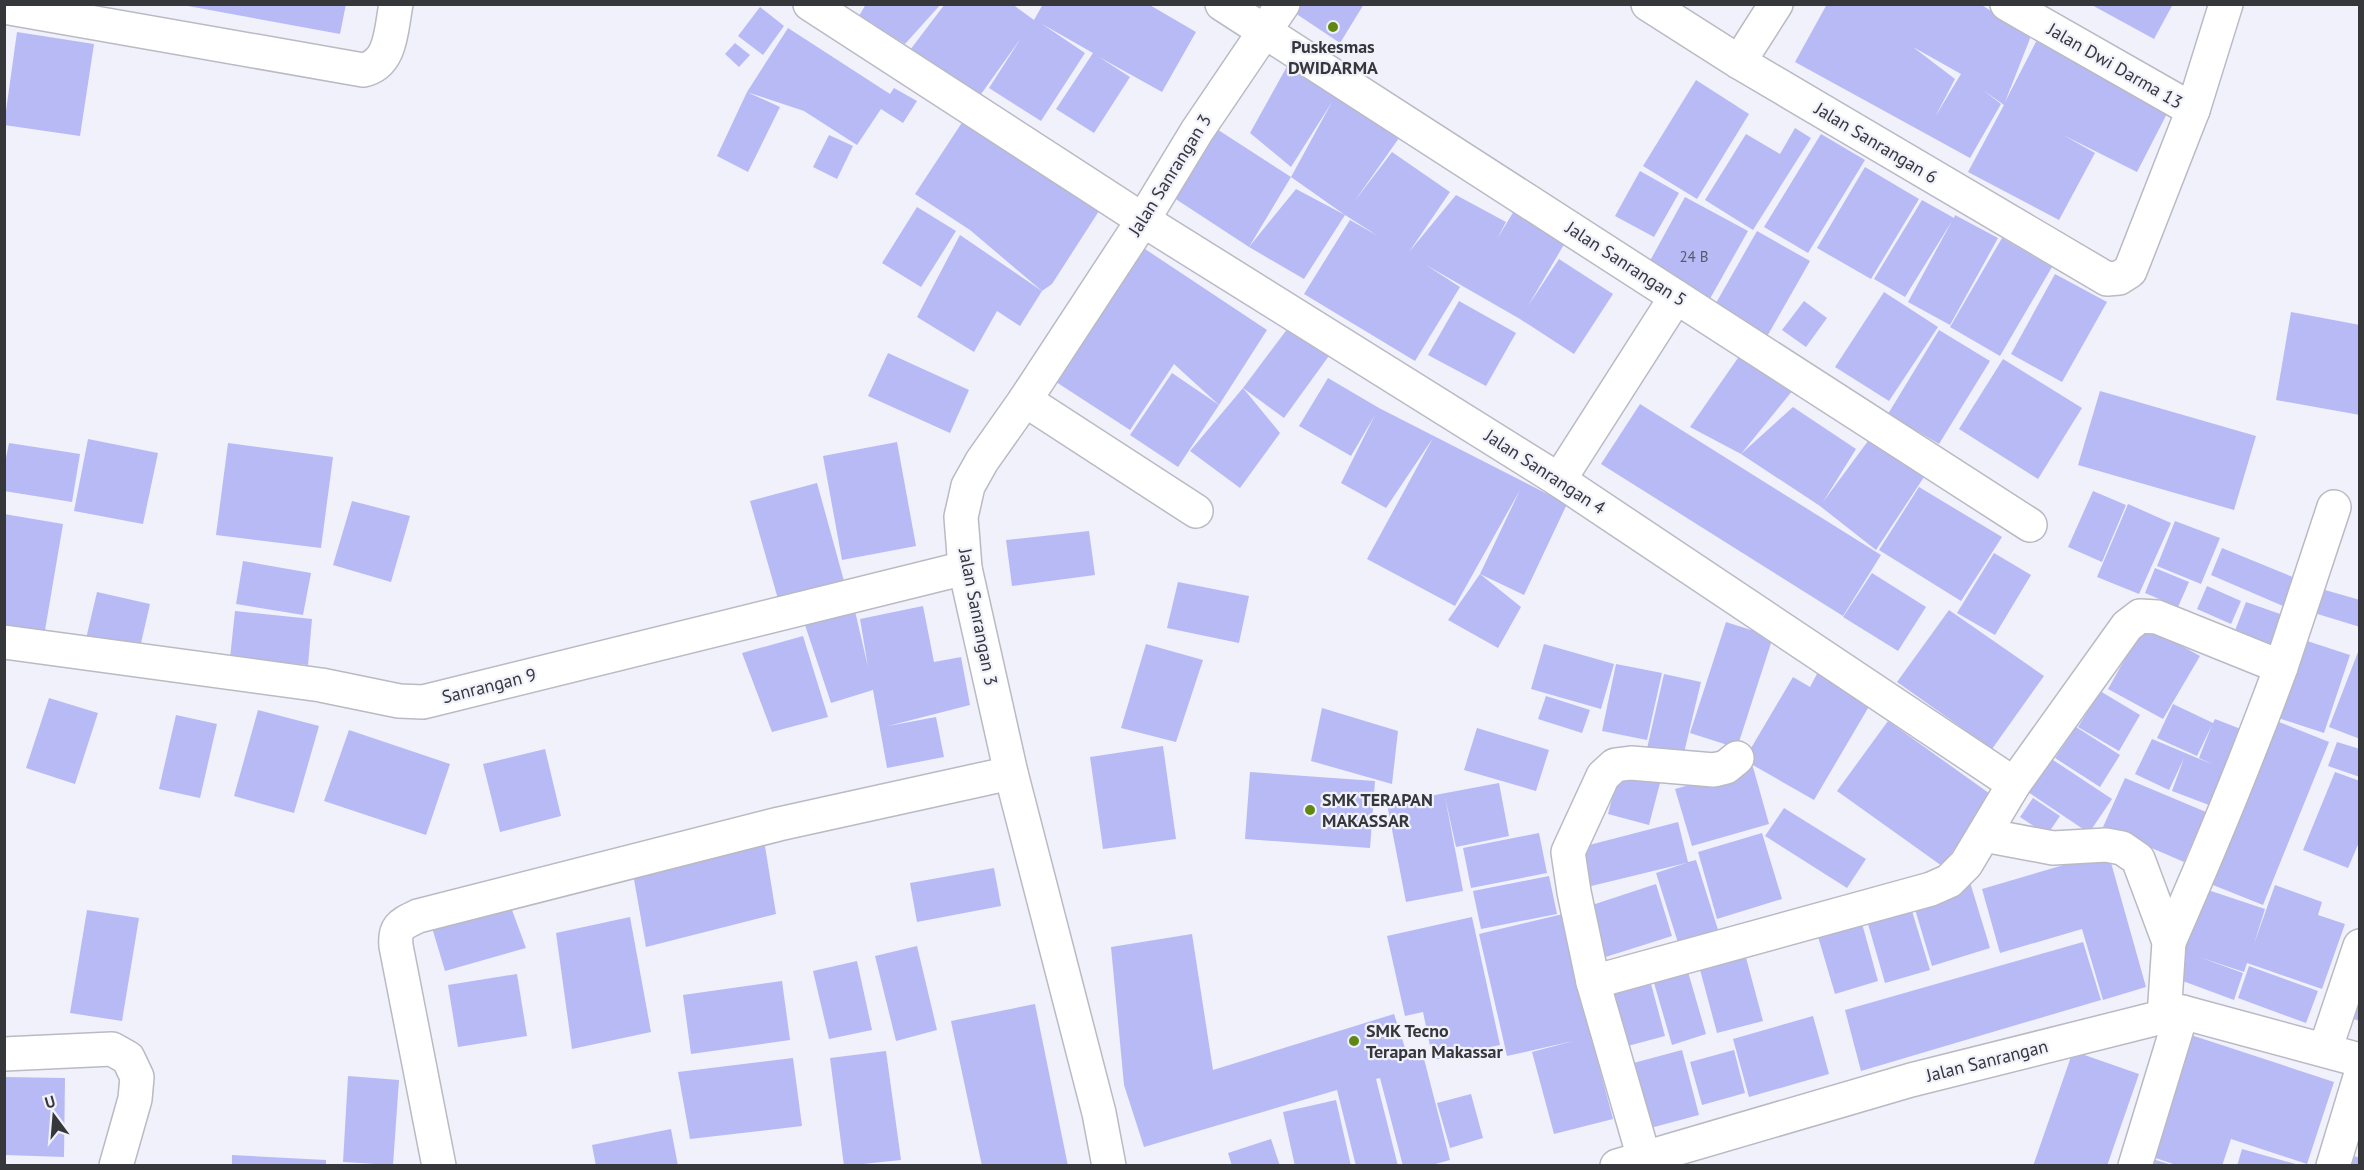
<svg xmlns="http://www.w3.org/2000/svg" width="2364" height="1170" viewBox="0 0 2364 1170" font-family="'PT Sans',sans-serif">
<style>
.building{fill:#b8baf5;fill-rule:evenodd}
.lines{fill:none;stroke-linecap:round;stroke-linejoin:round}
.minor-casing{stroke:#b9bac4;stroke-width:36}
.minor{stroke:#fff;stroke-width:33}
.poi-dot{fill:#5f8712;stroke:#f0f1fb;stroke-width:2}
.labels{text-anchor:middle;stroke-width:4.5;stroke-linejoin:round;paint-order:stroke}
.number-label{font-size:15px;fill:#56586a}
.poi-label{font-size:18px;font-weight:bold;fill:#36373b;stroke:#f0f1fb;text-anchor:start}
.street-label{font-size:18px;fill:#36373b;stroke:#f0f1fb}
</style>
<rect width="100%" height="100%" fill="#f0f1fb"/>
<g class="building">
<polygon points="177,4 346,4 340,34"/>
<polygon points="866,4 941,4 905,44 859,16"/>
<polygon points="945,4 1012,4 1034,20 1043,4 1148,4 1196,32 1162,92 1099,57 1130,77 1094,133 1056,109 1093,53 1042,24 1085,53 1041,121 989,88 1021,38 979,97 910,50"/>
<polygon points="1296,4 1364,4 1340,43 1292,11"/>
<path d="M1827 4H1980L2031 36 2005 102 2039 36 2173 102 2137 172 2063 135 2095 153 2059 220 1968 172 2004 105 1983 90 2001 104 1970 158 1795 62ZM1913 47 1961 74 1935 117 1955 79Z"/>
<polygon points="2090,4 2173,4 2154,39"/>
<polygon points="760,7 784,26 763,55 738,36"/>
<polygon points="788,28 890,94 894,88 917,101 903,123 881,109 857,145 804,111 747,92 780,107 748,172 717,156 747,92"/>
<polygon points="17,32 94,44 80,136 4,125"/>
<polygon points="735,43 750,55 739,67 725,54"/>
<polygon points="1290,61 1399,138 1354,202 1392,152 1450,192 1409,252 1456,195 1506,222 1497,239 1514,211 1566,241 1528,306 1559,259 1613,294 1574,354 1520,319 1426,265 1460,287 1415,361 1304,294 1350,220 1378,236 1345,215 1304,279 1249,247 1165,192 1209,124 1291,177 1249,247 1296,189 1345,215 1291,177 1332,102 1291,167 1250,133"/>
<polygon points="1696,80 1749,114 1697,199 1643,166"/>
<polygon points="963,121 1099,211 1052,284 1042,291 970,230 915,194"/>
<polygon points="1795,128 1811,138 1753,230 1705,200 1746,134 1780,154"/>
<polygon points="1821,134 1865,160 1808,253 1764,227"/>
<polygon points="829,135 853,146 837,179 813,167"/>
<polygon points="1865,167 1919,199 1871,279 1817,248"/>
<polygon points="1640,171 1679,193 1654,237 1615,216"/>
<polygon points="1685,197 1748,231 1707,304 1645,270"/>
<polygon points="1922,200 1954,218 1955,215 1998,238 1950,325 1908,302 1952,221 1905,297 1874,279"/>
<polygon points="917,207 956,231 921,287 882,263"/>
<polygon points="1757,231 1810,261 1765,340 1712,310"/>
<polygon points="960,235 1042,291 1020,326 997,311 974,352 917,317"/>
<polygon points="2002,238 2052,267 2000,356 1950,327"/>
<polygon points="1142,247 1267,330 1219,405 1174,364 1130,430 1053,380"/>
<polygon points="2055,274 2107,302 2062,382 2011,354"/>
<polygon points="1884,292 1938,327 1889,401 1835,367"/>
<polygon points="1459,301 1516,333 1486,386 1428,355"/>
<polygon points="1804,301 1827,318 1806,347 1782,330"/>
<polygon points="2291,312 2360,325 2360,415 2276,400"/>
<polygon points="1291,324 1331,353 1284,418 1243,388"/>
<polygon points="1939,330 1990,361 1939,444 1888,414"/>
<polygon points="888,353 969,390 950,433 868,396"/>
<polygon points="1740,355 1793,390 1741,454 1793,407 1856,449 1823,502 1868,441 1924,477 1876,550 1820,506 1741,454 1690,427"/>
<polygon points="2003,359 2082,408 2038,479 1959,429"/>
<polygon points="1172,373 1219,405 1178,467 1130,435"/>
<polygon points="1328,378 1379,408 1567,504 1524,595 1480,574 1520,490 1455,606 1367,559 1433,438 1386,508 1341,483 1375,415 1351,456 1299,426"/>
<polygon points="1243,388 1280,433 1240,488 1190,451"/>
<polygon points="2100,391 2256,436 2234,510 2078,465"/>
<polygon points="1640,404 1881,555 1843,616 1601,464"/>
<polygon points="88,439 158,453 143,524 74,511"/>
<polygon points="897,442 916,546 842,560 823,456"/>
<polygon points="9,443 80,454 72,502 4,491 4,468"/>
<polygon points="228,443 333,457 321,548 216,535"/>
<polygon points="817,483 844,581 778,599 750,501"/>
<polygon points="1919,487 2002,537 1961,601 1879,550"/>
<polygon points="2093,491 2126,505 2102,562 2068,547"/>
<polygon points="352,501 410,516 391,582 333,565"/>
<polygon points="2128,504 2171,523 2139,594 2097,577"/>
<polygon points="4,514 63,524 43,642 4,635"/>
<polygon points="2175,521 2220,538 2201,584 2157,566"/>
<polygon points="1089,531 1095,575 1012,586 1006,540"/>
<polygon points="2222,548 2295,578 2283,606 2211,575"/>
<polygon points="1994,553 2031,575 1995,635 1957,613"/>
<polygon points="243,561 311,573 303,615 236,604"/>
<polygon points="2155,568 2189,582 2178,607 2145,593"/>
<polygon points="1872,573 1926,607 1898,651 1843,617"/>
<polygon points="1480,574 1521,607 1498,648 1448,620"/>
<polygon points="1178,582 1249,596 1239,643 1167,628"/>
<polygon points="2207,586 2241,601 2231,624 2197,609"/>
<polygon points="2318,588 2360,600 2360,627 2311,612"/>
<polygon points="97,592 150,604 138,656 85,643"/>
<polygon points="2246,602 2289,617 2278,648 2234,633"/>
<polygon points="923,606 934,662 961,657 970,705 888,726 936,717 944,757 887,768 873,690 831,703 805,625 855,611 868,667 860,619"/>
<polygon points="1949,610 2044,676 1992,749 1897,682"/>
<polygon points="235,611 312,619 308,665 230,658"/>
<polygon points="1726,622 1773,637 1737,748 1690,733"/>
<polygon points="2144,625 2200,656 2163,719 2108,689"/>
<polygon points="803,636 828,717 772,732 742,653"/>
<polygon points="2301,639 2350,655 2324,733 2275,717"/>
<polygon points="1146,644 1203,660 1176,742 1121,728"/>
<polygon points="1544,644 1614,664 1601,709 1531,689"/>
<polygon points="2358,652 2360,653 2360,739 2329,727"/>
<polygon points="1616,664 1662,673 1647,740 1602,731"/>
<polygon points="1818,672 1871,703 1814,800 1744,760 1793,677 1810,687"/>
<polygon points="1664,674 1701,682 1682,761 1646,753"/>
<polygon points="2100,691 2140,715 2119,751 2078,727"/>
<polygon points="1546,696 1590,710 1582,733 1538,719"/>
<polygon points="49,698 98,713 75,784 26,768"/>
<polygon points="2173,704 2213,723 2215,719 2246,731 2217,808 2172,791 2184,758 2169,790 2135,774 2152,739 2214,765 2199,758 2212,725 2197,756 2157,738"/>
<polygon points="1322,708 1398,731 1392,784 1311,761"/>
<polygon points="258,710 319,726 294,813 234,796"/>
<polygon points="176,715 217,724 200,798 159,789"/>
<polygon points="2274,720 2329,742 2263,905 2208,883"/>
<polygon points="1888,721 1993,796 1942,866 1837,791"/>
<polygon points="2076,727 2120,755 2100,787 2055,758"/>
<polygon points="1477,728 1549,750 1536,791 1464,770"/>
<polygon points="349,730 450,764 426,835 324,801"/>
<polygon points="2337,742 2360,749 2360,777 2328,766"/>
<polygon points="1163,746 1176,839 1103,849 1090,757"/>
<polygon points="545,749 561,816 500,832 483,764"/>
<polygon points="2041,752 2112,799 2089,833 2019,786"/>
<polygon points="1753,767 1769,824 1692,846 1675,789"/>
<polygon points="1250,772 1375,781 1370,848 1245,839"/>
<polygon points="1619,772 1660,783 1649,825 1608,814"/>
<polygon points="2335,772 2360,781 2360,840 2348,868 2303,850"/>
<polygon points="2125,778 2206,812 2184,862 2103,827"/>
<polygon points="1499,783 1509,836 1456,847 1445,797 1463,891 1406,902 1387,804"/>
<polygon points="2033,798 2060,816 2047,835 2020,817"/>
<polygon points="1784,808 1866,859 1847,888 1765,836"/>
<polygon points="1678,822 1688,862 1696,860 1720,936 1680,949 1656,873 1686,863 1579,889 1570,850"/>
<polygon points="1539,833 1547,873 1471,888 1463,848"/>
<polygon points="1762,833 1782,899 1717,919 1698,852"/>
<polygon points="763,834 776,914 646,947 632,868"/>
<polygon points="2108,852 2146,987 2103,1000 2082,929 2000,953 1982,889"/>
<polygon points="994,868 1001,906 917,922 910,883"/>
<polygon points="1549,876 1557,914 1481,929 1473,891"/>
<polygon points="1969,879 1990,948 1932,966 1911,896"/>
<polygon points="1656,884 1672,936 1596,960 1580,909"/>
<polygon points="2275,885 2322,902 2318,915 2345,924 2322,989 2247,963 2244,972 2199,957 2243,973 2234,1000 2172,977 2196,886 2265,909 2254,944"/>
<polygon points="509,902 526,948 445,971 430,921"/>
<polygon points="1858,909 1878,981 1835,994 1814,923"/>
<polygon points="87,910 139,918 122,1021 70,1013"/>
<polygon points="1912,911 1930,970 1885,983 1868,924"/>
<polygon points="1563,914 1591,1036 1613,1119 1554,1134 1532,1052 1573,1041 1507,1056 1479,934"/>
<polygon points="630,917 651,1032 572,1049 556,933"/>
<polygon points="1472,917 1500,1045 1433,1060 1423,1012 1405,1016 1387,936"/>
<polygon points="1192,934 1213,1070 1394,1014 1407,1054 1422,1051 1450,1160 1428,1166 1403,1166 1380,1078 1376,1079 1398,1166 1356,1166 1337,1090 1144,1147 1124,1085 1111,947"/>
<polygon points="2083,942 2101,1000 1861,1071 1845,1010"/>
<polygon points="917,946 937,1030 896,1041 875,956"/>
<polygon points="1745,954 1763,1021 1717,1033 1699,966"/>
<polygon points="1684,958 1706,1034 1672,1045 1650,969"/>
<polygon points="857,961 872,1030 829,1039 813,971"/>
<polygon points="2249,966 2318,991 2306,1023 2238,998"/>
<polygon points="1647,969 1665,1036 1624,1047 1606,981"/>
<polygon points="2360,973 2360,1021 2344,1016"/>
<polygon points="517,974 527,1036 458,1047 448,985"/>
<polygon points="782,981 790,1040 691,1054 683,995"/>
<polygon points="1035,1004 1068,1166 982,1166 951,1021"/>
<polygon points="1813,1016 1829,1074 1749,1097 1733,1039"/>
<polygon points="2185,1033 2334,1082 2307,1164 2231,1139 2222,1166 2179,1166 2144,1154"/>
<polygon points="1682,1050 1699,1115 1643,1130 1626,1065"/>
<polygon points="1734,1050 1745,1093 1702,1105 1690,1062"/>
<polygon points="886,1051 901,1160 844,1166 830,1058"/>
<polygon points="2073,1051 2139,1074 2107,1166 2033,1166"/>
<polygon points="793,1058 802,1126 690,1139 678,1072"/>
<polygon points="348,1076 399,1080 393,1165 343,1162"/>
<polygon points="5,1077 65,1078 64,1157 5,1155"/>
<polygon points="1471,1094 1483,1138 1450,1148 1437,1103"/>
<polygon points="1336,1100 1351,1166 1295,1166 1283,1112"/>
<polygon points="671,1129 678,1166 596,1166 592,1145"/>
<polygon points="1271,1139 1280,1166 1232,1166 1228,1153"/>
<polygon points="2242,1149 2299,1165 2299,1166 2237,1166"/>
<polygon points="2348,1154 2360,1158 2360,1166 2344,1166"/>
<polygon points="232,1155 326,1160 326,1166 232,1166"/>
<polygon points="2146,1157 2172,1165 2172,1166 2143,1166"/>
</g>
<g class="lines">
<defs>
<g id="minor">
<polyline points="810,4 1143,220 1559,480 2014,784"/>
<polyline points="1222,4 2030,525"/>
<polyline points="1648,4 1739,62 2107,279 2119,278 2130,271 2193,110 2226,4"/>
<polyline points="2007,4 2193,110"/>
<path d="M4 7 363 70C392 64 391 29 396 4"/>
<polyline points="1739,62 1776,4"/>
<polyline points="1025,400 1196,511"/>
<polyline points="1559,480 1676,297"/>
<polyline points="4,642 321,685 399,701 423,702 965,568"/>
<polyline points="1984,835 2053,848 2106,845 2122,848 2138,859 2169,942 2164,1017"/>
<path d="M2169 942C2209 851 2247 760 2281 667"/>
<polyline points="1593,982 1574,892 1568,852 1603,776 1615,765 1631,763 1714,770 1726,767 1737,758"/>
<polyline points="2325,1050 2360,946"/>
<polyline points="4,1054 112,1049 128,1058 137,1077 135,1099 116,1166"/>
<polyline points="1644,1158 1593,982 1931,889 1949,881 1966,864 2014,784 2127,626 2140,616 2157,617 2281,667 2334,507"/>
<path d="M439 1166 396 946C394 926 402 924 418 916L779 824 1011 773"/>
<polyline points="1109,1166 1099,1113 1011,773 965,568 961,517 968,486 982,461 1025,400 1143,220 1197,131 1283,4"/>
<polyline points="1617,1166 1911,1080 2182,1012 2360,1060"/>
<polyline points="2135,1166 2182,1012"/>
<polyline points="2333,1166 2360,1077"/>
</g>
</defs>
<use href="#minor" class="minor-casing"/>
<use href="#minor" class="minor"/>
</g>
<g class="poi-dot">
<circle cx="1333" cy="27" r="6"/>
<circle cx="1310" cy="810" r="6"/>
<circle cx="1354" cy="1041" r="6"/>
</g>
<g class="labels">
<g class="number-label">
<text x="1694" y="262">24 B</text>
</g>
<g class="poi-label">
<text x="1333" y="53" text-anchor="middle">Puskesmas<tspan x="1333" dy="21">DWIDARMA</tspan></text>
<text x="1322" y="806">SMK TERAPAN<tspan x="1322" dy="21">MAKASSAR</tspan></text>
<text x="1366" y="1037">SMK Tecno<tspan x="1366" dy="21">Terapan Makassar</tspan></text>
</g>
<g class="street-label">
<text transform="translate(2115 66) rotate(30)" y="6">Jalan Dwi Darma 13</text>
<text transform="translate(1876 143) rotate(31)" y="6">Jalan Sanrangan 6</text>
<text transform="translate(1170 175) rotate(-58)" y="6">Jalan Sanrangan 3</text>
<text transform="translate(1626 264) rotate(33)" y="6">Jalan Sanrangan 5</text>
<text transform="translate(1545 472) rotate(33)" y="6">Jalan Sanrangan 4</text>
<text transform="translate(978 617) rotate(79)" y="6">Jalan Sanrangan 3</text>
<text transform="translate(489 686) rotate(-14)" y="6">Sanrangan 9</text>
<text transform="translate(1987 1061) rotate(-14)" y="6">Jalan Sanrangan</text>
</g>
</g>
<rect width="2364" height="1170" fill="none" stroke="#36373b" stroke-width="12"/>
<g transform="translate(54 1116) rotate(344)" stroke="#f0f1fb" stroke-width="4.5" paint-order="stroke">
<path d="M0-4.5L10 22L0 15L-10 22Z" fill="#36373b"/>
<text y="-9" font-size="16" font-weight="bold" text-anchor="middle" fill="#36373b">U</text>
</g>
</svg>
